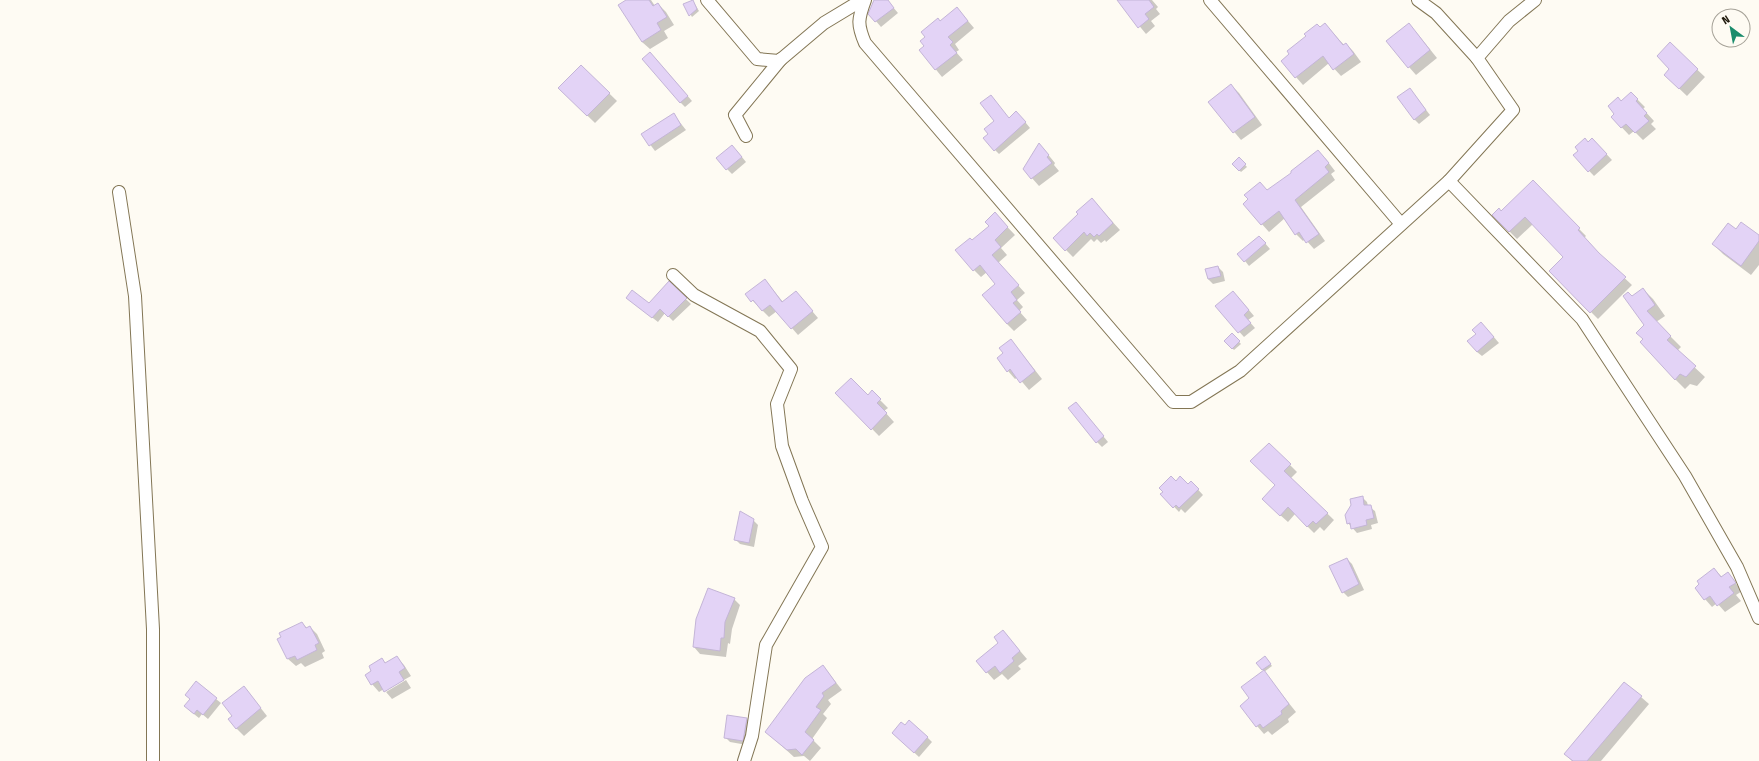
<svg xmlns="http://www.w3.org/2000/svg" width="1759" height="761" viewBox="0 0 1759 761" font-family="'Fira Sans Condensed',sans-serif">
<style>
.shadow{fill:#0003}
.building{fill:#e3d3f6;stroke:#c4b5d7}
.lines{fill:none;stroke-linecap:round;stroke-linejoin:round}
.minor-casing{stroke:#837655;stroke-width:14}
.minor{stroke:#fff;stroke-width:12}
</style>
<rect width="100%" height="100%" fill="#fefbf3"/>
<g class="shadow">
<polygon points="628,0 651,0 655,6 658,4 666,12 674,25 664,31 668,38 650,49 642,42"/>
<polygon points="876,0 887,0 898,13 881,27 869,13 873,2"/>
<polygon points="1118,0 1152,0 1158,7 1156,9 1160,14 1151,21 1155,26 1146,34"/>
<polygon points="693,1 699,11 692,17 685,5"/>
<polygon points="957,8 974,28 955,44 959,50 956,52 963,60 942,77 920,50 926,46 940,22"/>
<polygon points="1325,24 1344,45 1346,44 1353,51 1361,62 1341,76 1329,63 1303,85 1282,61 1307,36"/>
<polygon points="1416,32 1437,58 1416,75 1409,67"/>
<polygon points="1670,44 1705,77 1687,96 1665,75 1671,69"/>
<polygon points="655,58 692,101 685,107 680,102"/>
<polygon points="581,66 617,101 595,123 559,88"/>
<polygon points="1231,85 1239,93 1262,125 1241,140 1209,102"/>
<polygon points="1410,89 1430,115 1419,124 1414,119"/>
<polygon points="1631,93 1645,107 1643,109 1654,121 1651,124 1656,129 1643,140 1634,131 1629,135 1612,117"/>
<polygon points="674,115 686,130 655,151 643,135"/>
<polygon points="1021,117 1030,128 999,154 995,150 990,134 1009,119"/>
<polygon points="1588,143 1597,144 1612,160 1594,176 1574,155"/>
<polygon points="737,151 746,162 732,174 727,169"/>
<polygon points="1046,152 1055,163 1054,165 1059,171 1039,186 1024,169"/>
<polygon points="1239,158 1247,167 1241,172 1233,164"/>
<polygon points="1325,158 1335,171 1331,174 1335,180 1301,207 1325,241 1314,249 1305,239 1303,241 1296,234 1285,218 1269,232 1244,204"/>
<polygon points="1533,182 1586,236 1584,238 1602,257 1632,285 1598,319 1550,271 1565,257 1533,224 1517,239 1493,215 1501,212"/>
<polygon points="1099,207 1120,230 1106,242 1105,240 1101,243 1097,239 1094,242 1091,239 1073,257 1054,238"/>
<polygon points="995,214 1015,235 1001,248 1007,255 998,263 1025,293 1017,300 1023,307 1019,311 1027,320 1014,331 1007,324 997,284 987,272 981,277 974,270 972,242 990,226"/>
<polygon points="1736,230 1759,237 1759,265 1751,275 1723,254 1713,244"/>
<polygon points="1264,242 1270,249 1249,266 1245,261"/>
<polygon points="1218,267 1223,272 1225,281 1213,284 1208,279 1206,270"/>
<polygon points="765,280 783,302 796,292 818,318 798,335 777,311 769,317 746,294"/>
<polygon points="669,283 691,304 673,321 665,313 658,322 627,298 649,304"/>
<polygon points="1643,289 1653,299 1665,316 1656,322 1681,347 1677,351 1705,377 1697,386 1690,384 1685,389 1675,379 1644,339 1646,325"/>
<polygon points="1238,297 1254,316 1248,320 1255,328 1244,337 1216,306"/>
<polygon points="1486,328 1499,343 1482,356 1477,352 1477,334"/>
<polygon points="1232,334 1241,344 1234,350 1225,341"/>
<polygon points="1011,340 1042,379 1029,390 1018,377 1015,379 1008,371 998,358 1005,353"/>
<polygon points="872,392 888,408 884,411 894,422 879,436 837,393 868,396"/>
<polygon points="1076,403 1108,442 1102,447 1097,442"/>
<polygon points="1269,444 1297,472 1291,478 1334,520 1324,531 1320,527 1314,533 1295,514 1288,522 1270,506 1276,485"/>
<polygon points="1176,482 1188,485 1191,482 1203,495 1185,513 1181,509 1179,512 1162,494"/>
<polygon points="1362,497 1367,502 1368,506 1375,511 1378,523 1371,525 1372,529 1357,533 1348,523"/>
<polygon points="753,520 758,525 754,547 740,544 735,539"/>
<polygon points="1347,559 1352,564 1364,590 1348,597 1343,592"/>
<polygon points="1714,569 1722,577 1728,574 1742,591 1736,595 1741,601 1725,612 1717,603 1712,607 1705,599"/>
<polygon points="734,599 740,605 732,629 730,644 728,643 726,657 700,654 694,647"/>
<polygon points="302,623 307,628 310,627 317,634 325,651 322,653 324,658 305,667 301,663 296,666 288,659 278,639"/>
<polygon points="1003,631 1027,659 1018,666 1021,669 1008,680 1002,674 994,680 977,661 1000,643"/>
<polygon points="397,658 404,665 411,676 386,690 386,692 384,689 379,692 372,684 373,671 382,659 386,664"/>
<polygon points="1267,659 1272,666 1264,672 1296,712 1288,719 1289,722 1272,735 1268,731 1264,734 1257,726 1251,698 1264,671 1257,663"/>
<polygon points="823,666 842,690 828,700 831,704 823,714 827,718 812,739 821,748 810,761 804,756 794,757 773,738"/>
<polygon points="406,680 411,688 392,699 386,692"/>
<polygon points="244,687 267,716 244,736 236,728 233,716"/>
<polygon points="1641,697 1649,704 1601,761 1572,761 1565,754"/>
<polygon points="216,699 221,703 208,719 202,714 199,718 190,711"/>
<polygon points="747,719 752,724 747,745 730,742 725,737"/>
<polygon points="905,726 927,737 932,742 919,757 893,733"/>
</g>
<g class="building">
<polygon points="626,0 649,0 653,6 658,3 667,17 657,23 661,30 642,42 618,5"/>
<polygon points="693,0 697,9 689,16 683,4"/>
<polygon points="874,0 888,0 894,8 875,22 868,14"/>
<polygon points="1117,0 1149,0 1154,7 1145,14 1149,19 1138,28"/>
<polygon points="957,7 968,21 948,37 953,42 950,45 957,53 935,70 919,50 924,46 920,41 925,37 921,32 938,18 940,21"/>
<polygon points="1325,23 1343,45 1346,43 1354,54 1333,70 1323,56 1295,78 1281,61 1289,54 1287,51 1306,36 1304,34 1317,24 1320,27"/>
<polygon points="1409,23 1430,50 1408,68 1386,41"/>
<polygon points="1670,42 1698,69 1679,89 1664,75 1669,69 1657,56"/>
<polygon points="650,52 688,96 680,103 642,59"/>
<polygon points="581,65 610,93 587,116 558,88"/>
<polygon points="1231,84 1255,117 1233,133 1208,102"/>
<polygon points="1410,88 1426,110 1414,120 1397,97"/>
<polygon points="1631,92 1638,99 1636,101 1647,113 1644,116 1649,121 1635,133 1626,124 1621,128 1611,117 1614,114 1608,106 1618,97 1621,101"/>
<polygon points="991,95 1009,118 1016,111 1026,122 994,151 983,138 988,134 984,129 994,121 980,103"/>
<polygon points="674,113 681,125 649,146 641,134"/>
<polygon points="1585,138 1588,142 1592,138 1607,154 1588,172 1573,155 1578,151 1575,147"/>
<polygon points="1039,143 1049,155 1047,157 1052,163 1031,179 1023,169"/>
<polygon points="732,145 742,157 726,170 716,158"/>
<polygon points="1318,150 1329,163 1325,167 1329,172 1295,200 1319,234 1306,243 1299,232 1295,235 1279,211 1261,225 1243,204 1248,199 1244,195 1260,182 1267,190 1291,173 1291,171"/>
<polygon points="1239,157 1246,164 1239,171 1232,164"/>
<polygon points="1533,180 1580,228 1578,230 1599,253 1626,277 1590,313 1549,271 1563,257 1525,217 1509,232 1492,215 1499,208 1501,211"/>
<polygon points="1092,198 1113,223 1099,236 1097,234 1094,237 1090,233 1087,236 1084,232 1065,251 1053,238 1078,214 1076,212"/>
<polygon points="995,212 1008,227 995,240 1001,247 992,255 1019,285 1011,292 1017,300 1013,303 1021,312 1007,324 982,295 995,284 980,265 973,271 955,250 970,238 972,240 989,226 985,222"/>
<polygon points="1741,222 1759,235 1759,241 1741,266 1712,244 1728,223 1736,229"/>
<polygon points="1259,236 1266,243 1244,262 1237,254"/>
<polygon points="1218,266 1221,276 1208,279 1205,269"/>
<polygon points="765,279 782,302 796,291 813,311 791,329 770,305 762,311 753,300 751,302 745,294"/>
<polygon points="669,281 687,298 668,317 660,309 652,318 626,298 632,290 649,303"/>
<polygon points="1643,288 1655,305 1647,311 1671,336 1667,340 1696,366 1686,377 1680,374 1675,380 1640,342 1643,339 1636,333 1644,325 1623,296 1628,292 1632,296"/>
<polygon points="1233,291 1249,310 1244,315 1251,323 1238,333 1215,306"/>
<polygon points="1481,322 1494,337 1477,352 1467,341 1476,334 1472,330"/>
<polygon points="1232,333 1240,341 1232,349 1224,341"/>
<polygon points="1011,339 1035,371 1020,383 1010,369 1007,372 997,358 1003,353 999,348"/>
<polygon points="851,378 868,395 872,390 881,399 877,403 887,413 871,430 835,393"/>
<polygon points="1076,402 1104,436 1096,443 1068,408"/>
<polygon points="1269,443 1291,464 1284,471 1328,513 1316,524 1313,521 1307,527 1288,507 1280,516 1262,499 1275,485 1250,461"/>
<polygon points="1171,476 1176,481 1180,476 1188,484 1191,481 1199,489 1179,508 1176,505 1173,508 1160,494 1163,492 1159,488"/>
<polygon points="1363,496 1364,505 1371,505 1374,518 1366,520 1367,525 1351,529 1350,523 1347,524 1345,515 1351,505 1350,499"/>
<polygon points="740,511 754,519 749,543 734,540"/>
<polygon points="1347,558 1359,584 1342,593 1329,566"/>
<polygon points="1714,568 1721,577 1728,572 1736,583 1729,587 1734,593 1717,606 1710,596 1704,600 1695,588 1699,584 1697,581"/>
<polygon points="708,588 735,598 725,622 724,638 721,638 720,651 693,647 696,619"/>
<polygon points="302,622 306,628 310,626 319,643 315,645 317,650 297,660 295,656 287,659 277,639 281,637 279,633"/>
<polygon points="1003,630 1020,651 1012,658 1014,661 1000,673 995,666 986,673 976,661 998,643 994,637"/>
<polygon points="397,656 405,668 399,672 404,680 384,692 378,681 371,685 365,675 371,671 369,666 382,658 385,663"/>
<polygon points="1265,656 1271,664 1262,670 1256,663"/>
<polygon points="823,665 836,683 822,693 824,696 816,707 821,710 805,732 814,740 802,755 796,749 787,750 765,732 805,678"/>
<polygon points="1264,670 1289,704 1281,711 1282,714 1263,728 1260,724 1256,727 1240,706 1249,698 1241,687"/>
<polygon points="196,681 217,698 203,715 197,710 194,714 184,706 190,699 185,695"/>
<polygon points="1624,682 1642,696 1587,761 1573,761 1564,754"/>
<polygon points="244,686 261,708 236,729 228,719 232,716 222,703"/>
<polygon points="727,715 747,718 743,741 724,738"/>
<polygon points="909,720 928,737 914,753 892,733 901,722 905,725"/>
</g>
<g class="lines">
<defs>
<g id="minor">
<polyline points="707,0 757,59 779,61 824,23 862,0"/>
<path d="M865 0C858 19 857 24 865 43L1173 402H1191L1240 371 1449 181"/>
<polyline points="1210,0 1401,224"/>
<polyline points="1418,0 1436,13 1477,58"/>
<polyline points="1535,0 1509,21 1477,58 1513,110 1449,181 1582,319 1685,476 1737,567 1759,618"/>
<polyline points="746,136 735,115 781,59"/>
<polyline points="119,192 135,296 153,629 153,761"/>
<polyline points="673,275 694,295 760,331 791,369 777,404 782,446 802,501 822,547 766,645 752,736 744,761"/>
</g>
</defs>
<use href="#minor" class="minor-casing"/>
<use href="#minor" class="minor"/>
</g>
<g transform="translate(1731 28) rotate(328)"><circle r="19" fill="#fefbf3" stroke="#a5a197"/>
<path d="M0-3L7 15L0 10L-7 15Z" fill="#1a8c6c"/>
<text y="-6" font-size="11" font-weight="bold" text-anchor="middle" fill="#201a0d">N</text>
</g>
</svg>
